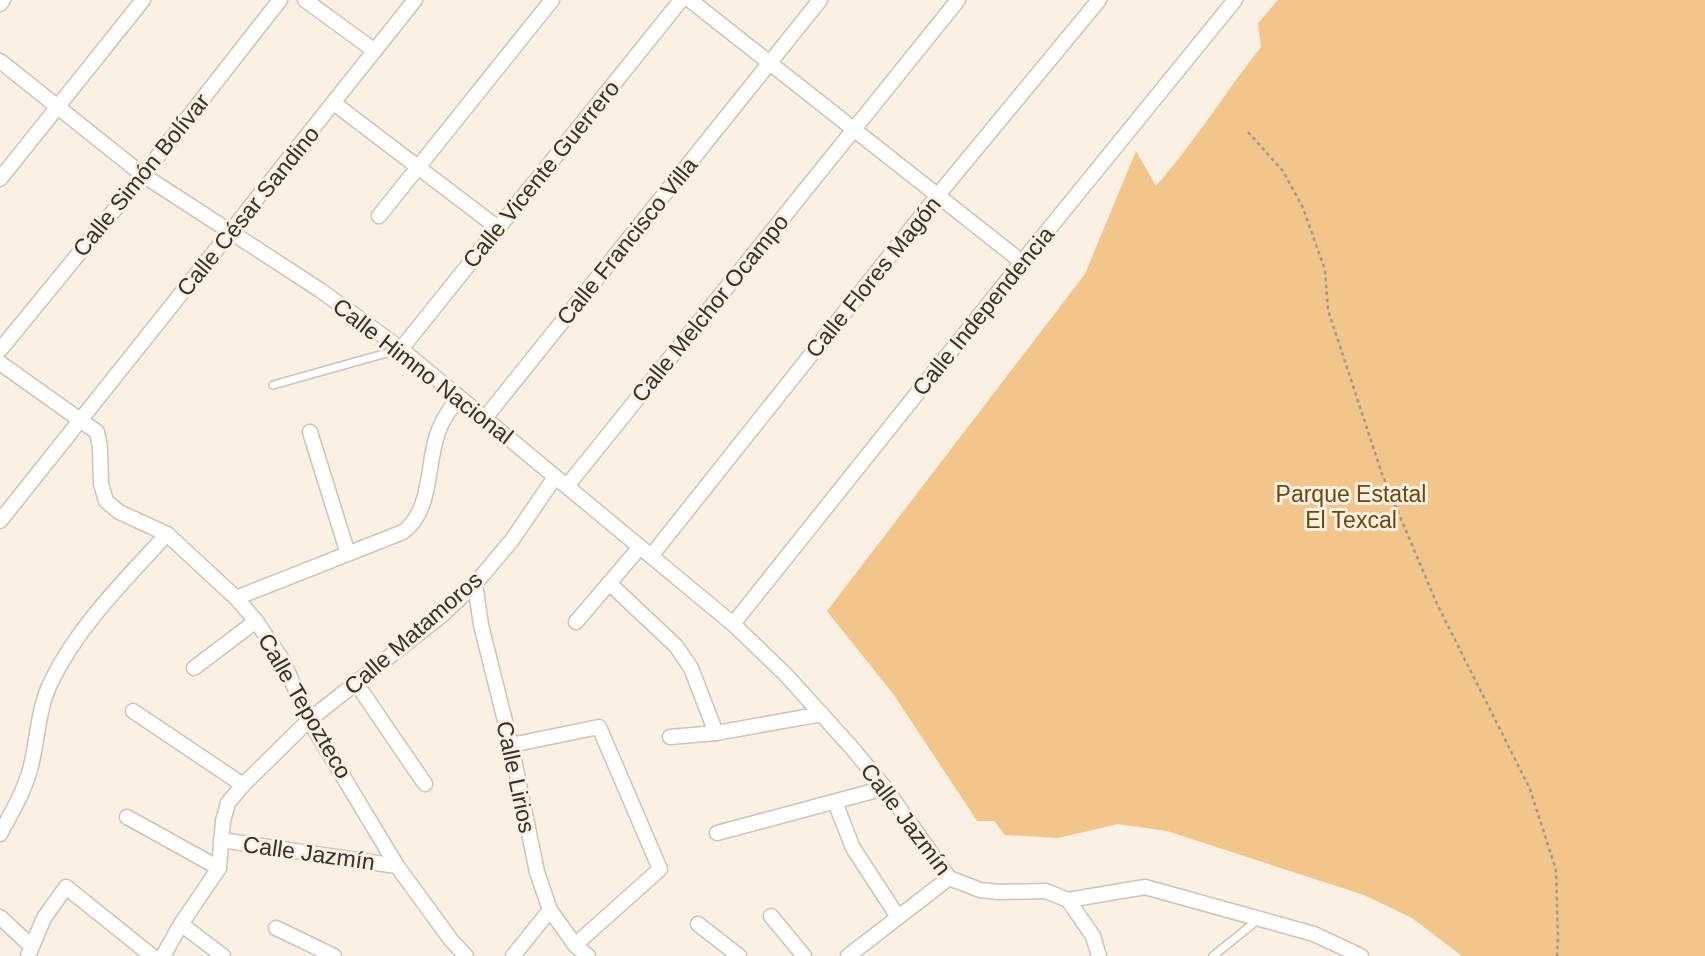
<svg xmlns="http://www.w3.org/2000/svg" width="1705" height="956" viewBox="0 0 1705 956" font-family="Arial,sans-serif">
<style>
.green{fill:#f2c58a}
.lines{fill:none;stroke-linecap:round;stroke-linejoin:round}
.lane-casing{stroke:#cdc3b7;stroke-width:10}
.street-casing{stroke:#cdc3b7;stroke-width:17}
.path{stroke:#a19990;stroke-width:2.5;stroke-dasharray:3.5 3.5;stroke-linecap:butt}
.lane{stroke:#fff;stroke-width:7}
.street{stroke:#fff;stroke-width:14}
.labels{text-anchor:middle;stroke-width:6;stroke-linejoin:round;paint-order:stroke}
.street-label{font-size:23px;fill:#34302b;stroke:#faf0e3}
.park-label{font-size:23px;fill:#6e4809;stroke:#faf0e3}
</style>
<rect width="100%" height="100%" fill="#faf0e3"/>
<path class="green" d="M1278 0H1705V956H1462L1412 918 1364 895 1167 831 1118 824 1058 838 1005 835 994 821H977L894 695 827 611 1085 274 1136 151 1156 186C1195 142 1225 92 1261 47L1258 23Z"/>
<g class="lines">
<defs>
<g id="lane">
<polyline points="273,385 401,349"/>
<polyline points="1213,956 1259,919"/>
</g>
<g id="street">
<polyline points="305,0 375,51"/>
<polyline points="690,0 1022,262"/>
<polyline points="0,4 3,0"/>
<polyline points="0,61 143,175 320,290 401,349 733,624 786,675 852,748 885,788 949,878 980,890 999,892 1046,891 1068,900 1093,936 1099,956"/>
<polyline points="335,104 498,228"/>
<polyline points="0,179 143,0"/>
<polyline points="379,216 552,0"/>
<polyline points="401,349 681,0"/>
<polyline points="0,350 143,175 280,0"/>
<polyline points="0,363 97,432 100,447 101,484 106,501 119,512 167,534 236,598 256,621 283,661 309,720 397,866 451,940 466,956"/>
<polyline points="485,418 820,0"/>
<polyline points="310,432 348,554"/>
<polyline points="567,486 958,0"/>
<polyline points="0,521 415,0"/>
<polyline points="651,556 938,195 1099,0"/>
<polyline points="609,583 676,646 691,668 716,733"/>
<polyline points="475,584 481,625 511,745 537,872 550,910 575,945 588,956"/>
<path d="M236 598 403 532C435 508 425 458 441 425 445 415 453 406 459 397"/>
<polyline points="576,622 640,547"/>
<polyline points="733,624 1022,262 1235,0"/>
<polyline points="194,668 256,621"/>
<polyline points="356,683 425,784"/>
<polyline points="133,711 243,785"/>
<polyline points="670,737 716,733 822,714"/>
<polyline points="511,745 599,727 660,869 575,945"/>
<polyline points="835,802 853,848 898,917"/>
<polyline points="127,817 219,868"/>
<polyline points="717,833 885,788"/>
<path d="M0 834C12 812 25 790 31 766 38 737 38 709 51 682 78 626 125 580 167 534"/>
<polyline points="221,840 397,866"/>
<polyline points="1068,900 1145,887 1314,934 1361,956"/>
<polyline points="771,916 804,956"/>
<polyline points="0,917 31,946"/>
<polyline points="181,924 223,956"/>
<polyline points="698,924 739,956"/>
<polyline points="276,928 334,956"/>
<polyline points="28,956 44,918 66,887 152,956"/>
<polyline points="163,956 181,924 219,868 223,821 228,803 243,785 309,720 442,615 475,584 512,540 555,477"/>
<polyline points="513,956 550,910"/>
<polyline points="848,956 949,878"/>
</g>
</defs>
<use href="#lane" class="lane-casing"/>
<use href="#street" class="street-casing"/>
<polyline class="path" points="1248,132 1283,171 1303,208 1325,270 1328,310 1382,474 1437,604 1530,789 1556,870 1558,938 1557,956"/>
<use href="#lane" class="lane"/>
<use href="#street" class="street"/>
</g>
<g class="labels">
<g class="street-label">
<text transform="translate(541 174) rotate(-51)" y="8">Calle Vicente Guerrero</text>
<text transform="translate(141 175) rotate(-51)" y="8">Calle Simón Bolívar</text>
<text transform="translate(248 211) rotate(-51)" y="8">Calle César Sandino</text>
<text transform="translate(627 241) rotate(-51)" y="8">Calle Francisco Villa</text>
<text transform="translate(873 277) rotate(-51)" y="8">Calle Flores Magón</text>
<text transform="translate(710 308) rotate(-51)" y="8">Calle Melchor Ocampo</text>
<text transform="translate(983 311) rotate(-51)" y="8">Calle Independencia</text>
<text transform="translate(423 371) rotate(38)" y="8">Calle Himno Nacional</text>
<text transform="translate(413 633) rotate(-41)" y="8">Calle Matamoros</text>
<text transform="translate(305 706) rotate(60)" y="8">Calle Tepozteco</text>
<text transform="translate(516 777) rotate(78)" y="8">Calle Lirios</text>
<text transform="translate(906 819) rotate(53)" y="8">Calle Jazmín</text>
<text transform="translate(309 853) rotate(8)" y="8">Calle Jazmín</text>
</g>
<g class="park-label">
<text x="1351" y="502">Parque Estatal<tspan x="1351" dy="26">El Texcal</tspan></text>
</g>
</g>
</svg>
